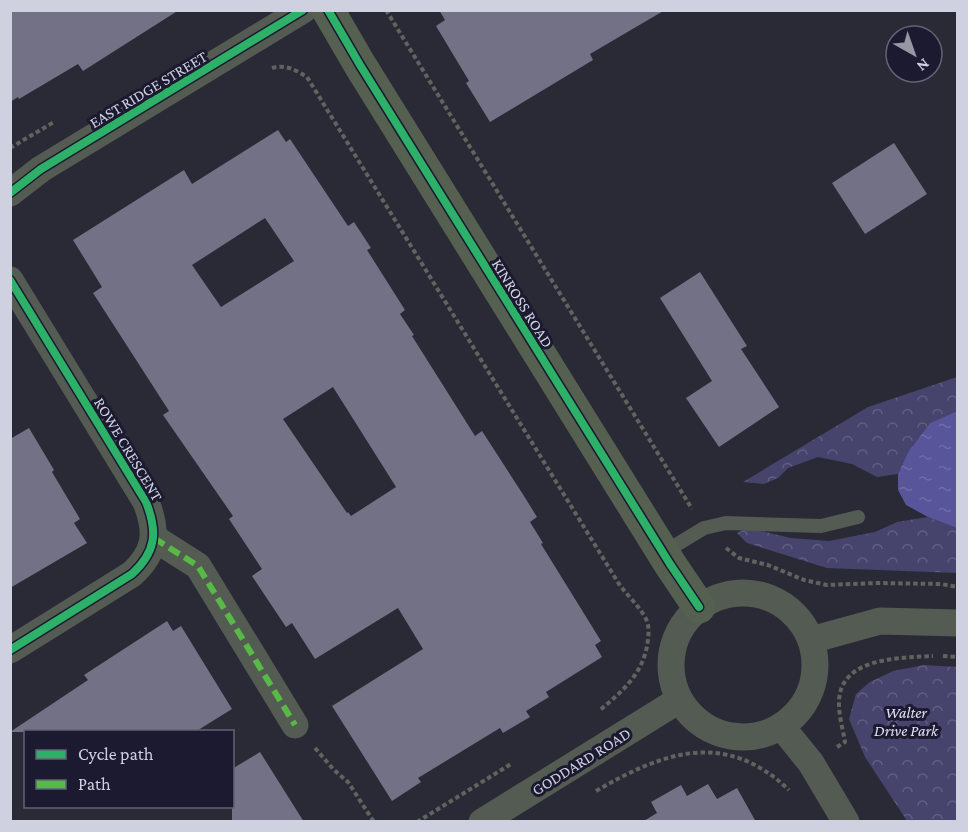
<svg xmlns="http://www.w3.org/2000/svg" width="968" height="832" viewBox="0 0 968 832" font-family="'Crimson Pro',serif">
<style>
.forest{fill:url(#forest-crowns)}
.water{fill:url(#water-ripples)}
.building{fill:#727186;fill-rule:evenodd}
.lines{fill:none;stroke-linecap:round;stroke-linejoin:round}
.path{stroke:#5f645f;stroke-width:4;stroke-dasharray:4.5 3;stroke-linecap:butt}
.lane{stroke:#545b52;stroke-width:14}
.street{stroke:#545b52;stroke-width:27}
.secondary{stroke:#556050;stroke-width:33}
.quiet{stroke:#58b947;stroke-width:6;stroke-dasharray:12 6;stroke-linecap:butt}
.cycleway-casing{stroke:#1b1a30;stroke-width:11}
.cycleway{stroke:#2db169;stroke-width:8}
.labels{text-anchor:middle;stroke-width:6;stroke-linejoin:round;paint-order:stroke}
.street-label{font-size:16px;fill:#d0d1e0;stroke:#1b1a30}
.park-label{font-size:16px;font-style:italic;fill:#e1e1f7;stroke:#1b1a30}
</style>
<defs>
<pattern id="forest-crowns" width="20" height="18" patternUnits="userSpaceOnUse" patternTransform="scale(1.5)"><rect width="20" height="18" fill="#46446c"/><path d="M2 6a3 3 0 1 1 6 0M12 15a3 3 0 1 1 6 0" fill="none" stroke="#605e81"/></pattern>
<pattern id="water-ripples" width="26" height="14" patternUnits="userSpaceOnUse" patternTransform="scale(1.5)"><rect width="26" height="14" fill="#59559a"/><path d="M2 4q2-2 4 0t4 0M15 11q2-2 4 0t4 0" fill="none" stroke="#706ca8"/></pattern>
</defs>
<rect width="100%" height="100%" fill="#2a2936"/>
<g class="forest">
<polygon points="957,377 957,411 930,423 908,452 898,474 877,477 852,464 818,457 788,468 778,478 764,484 743,482 868,407"/>
<polygon points="928,517 957,528 957,573 827,568 747,543 737,533 748,528 791,538 829,541 875,532 897,522"/>
<polygon points="924,665 957,667 957,821 907,821 865,757 849,719 856,694 870,682 893,671"/>
</g>
<polygon class="water" points="957,411 957,528 928,517 906,505 898,490 898,474 908,452 930,423"/>
<g class="building">
<polygon points="10,10 179,10 83,71 78,64 19,99 18,97 10,102"/>
<polygon points="439,10 665,10 590,54 593,60 490,122 466,83 469,81 436,26 445,20"/>
<path d="M278 130 286 142 290 139 348 226 354 222 371 248 367 250 405 310 400 314 414 335 412 336 475 436 482 431 524 496 537 517 530 522 543 543 541 544 601 641 595 645 602 657 546 692 549 697 526 711 530 717 503 733 500 728 418 778 421 782 392 801 332 706 423 649 398 608 315 659 292 623 286 627 252 576 262 569 229 519 233 516 163 415 169 411 93 293 102 287 73 240 184 170 192 184ZM265 218 294 261 221 307 192 265ZM333 387 396 487 351 516 348 512 347 513 283 419Z"/>
<polygon points="894,143 927,194 865,234 832,183"/>
<polygon points="700,272 747,346 741,349 779,407 719,447 686,398 712,381 660,298"/>
<polygon points="29,428 54,470 52,472 80,519 74,523 87,543 10,588 10,439"/>
<polygon points="167,621 173,631 181,626 232,709 195,732 10,732 88,680 84,675"/>
<polygon points="260,752 304,822 232,822 232,769"/>
<polygon points="708,784 717,799 737,788 756,822 642,822 657,813 651,802 681,785 687,796"/>
</g>
<g class="lines">
<g class="path">
<polyline points="386,10 692,509"/>
<path d="M272 68C285 64 296 70 307 77L619 584C627 595 638 605 645 617 649 624 649 632 648 639 645 672 623 691 600 710"/>
<polyline points="10,148 54,122"/>
<polyline points="726,548 739,558 768,565 804,580 827,585 877,583 941,584 958,587"/>
<polyline points="943,656 958,657"/>
<path d="M837 747 845 742C843 730 839 716 839 704 838 657 899 658 933 656"/>
<polyline points="315,748 334,770 348,782 374,822"/>
<path d="M596 791C663 752 725 729 789 790"/>
<polyline points="417,822 511,764"/>
</g>
<polyline class="lane" points="663,553 704,528 726,523 821,526 858,517"/>
<g class="street">
<polyline points="10,193 41,169 303,10"/>
<path d="M10 280 146 502C158 532 156 552 132 574L10 650"/>
<polyline points="154,538 198,566 295,725"/>
<circle cx="743" cy="665" r="72"/>
<polyline points="811,640 880,621 958,623"/>
<polyline points="781,726 811,763 846,822"/>
<polyline points="482,822 679,700"/>
</g>
<polyline class="secondary" points="328,10 360,65 670,564 699,607"/>
<polyline class="quiet" points="154,538 198,566 295,725"/>
<defs>
<g id="cycleway">
<polyline points="328,10 360,65 670,564 699,607"/>
<polyline points="10,193 41,169 303,10"/>
<path d="M10 280 146 502C158 532 156 552 132 574L10 650"/>
</g>
</defs>
<use href="#cycleway" class="cycleway-casing"/>
<use href="#cycleway" class="cycleway"/>
</g>
<g class="labels">
<g class="street-label">
<text transform="translate(148 89) rotate(-31)" y="6">EAST RIDGE STREET</text>
<text transform="translate(523 303) rotate(58)" y="6">KINROSS ROAD</text>
<text transform="translate(129 449) rotate(59)" y="6">ROWE CRESCENT</text>
<text transform="translate(581 761) rotate(-32)" y="6">GODDARD ROAD</text>
</g>
<g class="park-label">
<text x="906" y="718">Walter<tspan x="906" dy="18">Drive Park</tspan></text>
</g>
</g>
<rect width="968" height="832" fill="none" stroke="#d0d1e0" stroke-width="24"/>
<rect x="24" y="730" width="210" height="78" fill="#1b1a30" stroke="#636376" stroke-width="1.5"/>
<rect x="36" y="750" width="30" height="9" fill="#2db169" stroke="#636376" stroke-width="1.5"/>
<text x="78" y="760" font-size="18" fill="#d0d1e0">Cycle path</text>
<rect x="36" y="780" width="30" height="9" fill="#58b947" stroke="#636376" stroke-width="1.5"/>
<text x="78" y="790" font-size="18" fill="#d0d1e0">Path</text>
<g transform="translate(914 54) rotate(140)"><circle r="28" fill="#1b1a30" stroke="#636376" stroke-width="1.5"/>
<path d="M0-4.5L10 22L0 15L-10 22Z" fill="#9696a4"/>
<text y="-9" font-size="16" font-weight="bold" text-anchor="middle" fill="#d0d1e0">N</text>
</g>
</svg>
